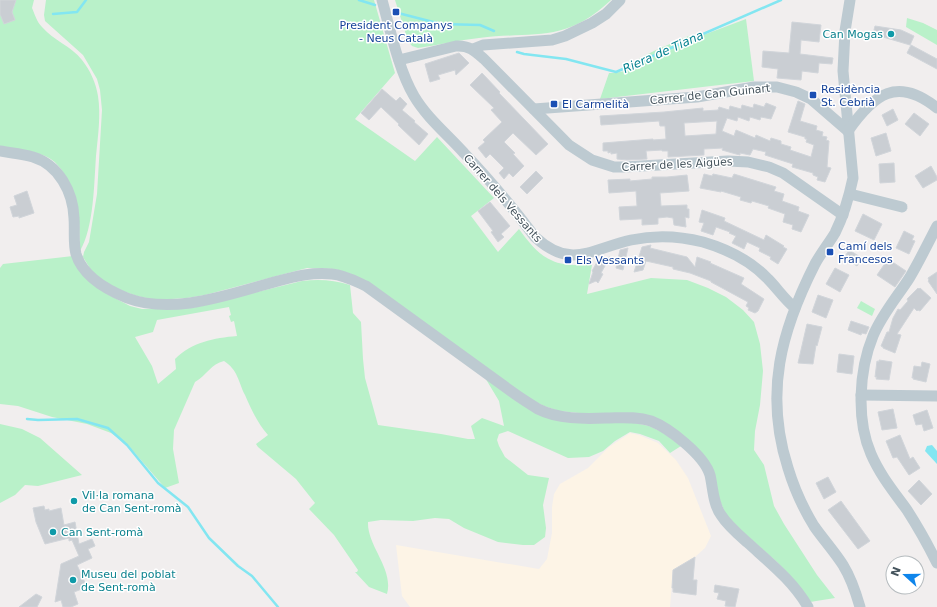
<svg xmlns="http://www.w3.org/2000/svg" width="937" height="607" viewBox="0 0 937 607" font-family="'DejaVu Sans',sans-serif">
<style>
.commercial{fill:#fdf4e6}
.green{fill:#b9f1c9;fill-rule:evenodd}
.water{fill:#83e6f1}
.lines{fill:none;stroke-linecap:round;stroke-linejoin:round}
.stream{stroke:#83e6f1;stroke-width:2.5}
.building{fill:#caced3;stroke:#d1d5da;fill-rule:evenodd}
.minor{stroke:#bdcad1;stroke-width:11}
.transit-dot{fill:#1a4fb4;stroke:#fff;stroke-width:1.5}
.culture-dot{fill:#0f9aa8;stroke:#fff;stroke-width:1.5}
.labels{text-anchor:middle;stroke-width:3;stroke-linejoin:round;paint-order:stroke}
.transit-label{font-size:11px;fill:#164399;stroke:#fff;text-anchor:start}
.culture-label{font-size:11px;fill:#0d838f;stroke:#fff;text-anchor:start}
.street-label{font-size:11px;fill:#45545d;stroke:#fff}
.water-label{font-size:12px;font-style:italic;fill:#078391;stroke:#fff}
</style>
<rect width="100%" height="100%" fill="#f1eeee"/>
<polygon class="commercial" points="630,433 639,435 658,443 676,460 688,478 711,536 705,548 695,557 673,570 670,607 410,607 402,596 396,545 539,569 547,559 552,533 552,507 554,494 560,484 588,468 609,447"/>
<g class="green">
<path d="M0 0H34L32 8C35 15 37 22 42 27 53 40 71 46 82 60 90 70 96 83 98 96 101 115 98 136 96 156 94 184 94 227 80 251 79 223 81 202 66 177 61 168 55 160 45 156 31 150 15 149 0 146Z"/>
<path d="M46 0H374L395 73 355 119 415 161 437 137 494 198 471 216 498 252 519 229C528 241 537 254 551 260 561 266 580 265 592 265L587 294 651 278 687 280 708 288 726 297 743 310 754 322 760 344 763 371 760 405 755 431 754 450 764 465 774 506 784 524 817 575 835 598 810 602 788 573 777 562 743 532 726 515 718 496 713 474 669 427 599 415 559 411 544 406 532 400 351 274 335 269 307 268 205 295 187 298 156 300 137 296 120 290 101 280 91 270 83 257 84 252 89 242 97 194 102 110 100 90 97 79 83 55 45 21 44 15Z"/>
<path d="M395 0H611C564 44 535 31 479 38 459 40 439 45 418 48L412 46 408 41Z"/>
<polygon points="907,18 923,23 937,30 937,45 906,27"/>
<path d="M746 19 754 81 600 99 609 73C633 73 628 64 644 56 659 48 675 42 691 35L690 40Z"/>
<path d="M73 256 109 295 130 306 142 309 192 308 302 281C319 279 334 280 350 285L353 313 361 322 363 359 365 378 378 425 441 434 468 439H475L471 426 482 418 504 426 499 401 484 376 527 408 608 421 635 423 649 426 662 432 681 446 670 453 659 441 640 434 630 432 615 441 603 451 589 457 568 458 508 431 499 434 497 440 499 446 505 457 528 475 549 478 543 505 546 528 545 537 534 545H523L498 542 464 528 449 519 435 518 413 521 381 520 368 522C367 546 394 569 387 594L369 587 355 572H357L358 570 334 535 309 509 315 503 296 479 258 447 256 444 268 435C258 424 251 409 245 395 238 381 238 370 224 361 211 364 207 375 195 382L174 430 173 449 179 483 165 488 128 445 111 433 87 424 52 417 18 406 0 404V268L3 264ZM229 307 231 315 229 316 231 322 234 321 237 336C214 338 192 342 175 359L176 369 158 384 152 366 135 337 153 332 157 320Z"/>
<polygon points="861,301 875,309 872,316 857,308"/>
<polygon points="0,424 22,429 40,438 82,475 38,486 25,485 15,495 0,503"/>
</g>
<polygon class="water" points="932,445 937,451 937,464 925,451 927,446"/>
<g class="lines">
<g class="stream">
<polyline points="359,0 375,5"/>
<polyline points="398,13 441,24 480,25 494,31"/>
<polyline points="53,14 77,12 86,0"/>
<polyline points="517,52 524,54 566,59 616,72 781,0"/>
<polyline points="27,419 38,420 77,419 108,428 127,445 158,483 188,507 209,538 238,566 252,576 278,607"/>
</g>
</g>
<g class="building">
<polygon points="0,0 16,0 12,12 15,20 4,24 0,14"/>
<polygon points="792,22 821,25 819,42 801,40 800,54 833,58 832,64 819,63 818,73 802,71 801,80 777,78 778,69 762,67 763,51 789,53"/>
<polygon points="875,26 901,30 914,36 910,45 873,34"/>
<polygon points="911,45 937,59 937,69 907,53"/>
<polygon points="459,53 469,63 456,75 455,70 438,75 440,79 430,82 425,64"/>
<polygon points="482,73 500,92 499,93 548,144 536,155 513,133 504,142 515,153 513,154 524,166 513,177 509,173 504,179 499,173 504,168 490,154 486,158 478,148 485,142 483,140 502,122 491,110 494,108 470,85"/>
<polygon points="382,89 396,101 400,97 407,104 402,110 415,121 414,122 428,134 419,145 398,125 399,124 381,107 369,120 361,113"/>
<path d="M798 101 805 104 800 121 817 126 816 130 823 132 822 136 827 137 826 140 829 141 827 167 831 168 825 182 817 180 818 177 813 175V173L792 167 793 164 765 155 766 152 753 149 750 155 740 153V155L736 154 722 150 723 148 704 149V155L668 157V151H662V150L646 151 647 159 627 160 617 159V153L611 154V152L608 153V151H603V143L653 139V140L666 139 665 126H660L659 121 601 125 600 116 664 112 703 108V111L718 110 719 107 729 110 730 106 741 109 742 105 753 108 754 104 764 107 766 103 776 107 771 119 761 117 760 120 750 117 749 121 738 117 737 121 727 118 722 131 734 136 736 130 755 138 756 135 770 141 771 138 781 141V144L791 147 790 150 811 157 814 145 806 142 807 139H805V137L788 132ZM717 121 716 134 685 136 684 123Z"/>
<polygon points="893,109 898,120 887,126 882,115"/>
<polygon points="914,113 929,124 920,136 905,124"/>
<polygon points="886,133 891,151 876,156 871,138"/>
<polygon points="894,163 895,182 880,183 879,164"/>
<polygon points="931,166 937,177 937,180 923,188 915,176"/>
<polygon points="536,171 543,178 527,194 520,187"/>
<polygon points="704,174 712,176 713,174 732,178 734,174 776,187 774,191 784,194 782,201 799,207 798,211 809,215 801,232 792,229 793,225 783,222 785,214 768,208 769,206 752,201 751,203 740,200 741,197 721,191 721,192 700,188"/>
<polygon points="687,175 689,191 660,193 661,206 687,205 687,209 689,209 689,218 685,217 686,227 674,225 673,218 667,217 658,218 658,224 642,225 642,219 639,219 620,220 619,207 637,206 636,191 609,193 608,180 630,179 630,181 652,179 652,177 667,177"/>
<polygon points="27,191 34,213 19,218 19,216 13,217 10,207 17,205 14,196"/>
<polygon points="490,202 510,226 501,234 504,237 498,242 491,232 493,231 478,211"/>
<polygon points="702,210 725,218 724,221 764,240 766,235 784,246 783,247 787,249 778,264 770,259 771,257 759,251 760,248 747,242 744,249 732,243 736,236 729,233 730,232 716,227 713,235 701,231 704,223 699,222"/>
<polygon points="863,214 882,224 874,240 855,231"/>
<polygon points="904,231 914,236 912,240 915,241 909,254 896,248"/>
<polygon points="651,245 650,248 687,257 695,267 697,257 711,262 710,263 744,278 741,284 764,299 758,311 755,313 748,310 749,308 746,306 748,302 711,282 711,281 690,273 673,269 673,267 646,261 643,270 634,272 642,247"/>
<polygon points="628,248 623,270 616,268 620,250"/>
<polygon points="849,250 862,258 857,266 844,258"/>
<polygon points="610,257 601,273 603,274 598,283 596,281 589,284 593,272 592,271 597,262"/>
<polygon points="888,259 906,271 895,287 877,275"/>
<polygon points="835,268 849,275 840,292 826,284"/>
<polygon points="937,272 937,294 928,281 929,280 928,278"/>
<polygon points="918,288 919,289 920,288 931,298 920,311 918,310 917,311 914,308 897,334 901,335 895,353 883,348 883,347 881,346 887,332 889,332 893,318 898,309 900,310 908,301 907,299"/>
<polygon points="818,295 833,300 826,318 812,312"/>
<polygon points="851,321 869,327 866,334 862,333 861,335 848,330"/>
<polygon points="807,324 822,327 817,346 816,345 813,364 798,363"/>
<polygon points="839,354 854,356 852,374 837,372"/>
<polygon points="879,360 892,362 889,380 876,379 877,377 875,377 877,361 879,362"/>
<polygon points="922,362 930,364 926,382 913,379 914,378 912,378 914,366 921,367"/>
<polygon points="893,409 897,428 882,430 878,412"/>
<polygon points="927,410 933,428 924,431 922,424 916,425 913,415"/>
<polygon points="900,435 910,459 913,457 920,468 909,475 897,457 893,458 886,441"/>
<polygon points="828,477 836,492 824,499 816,483"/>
<polygon points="919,480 932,494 921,505 908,491"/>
<polygon points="841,501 870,541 858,549 828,510"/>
<polygon points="44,506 45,510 49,509 49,511 61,508 64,525 75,522 79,544 92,539 95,546 88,549 92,558 77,565 87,587 74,592 78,604 71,607 63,607 61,600 55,602 61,564 79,556 72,540 69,541 69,538 45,544 36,522 33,508"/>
<polygon points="695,557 693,580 697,580 696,595 673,592 673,588 672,588 673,570"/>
<polygon points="715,585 739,589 735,607 725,606 726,601 717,599 719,593 714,592"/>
<polygon points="36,594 42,597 37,607 19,607"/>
</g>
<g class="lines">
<g class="minor">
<path d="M382 0C390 29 399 71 414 96 427 118 447 134 464 153 489 179 513 208 535 237 571 270 591 249 631 240 654 235 680 236 703 242 727 249 751 261 768 279 777 288 785 300 795 308"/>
<path d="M850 0 845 31 843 71 853 178C849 197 844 215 835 233 829 243 821 253 815 264 781 331 764 393 788 468 794 488 803 508 814 526 823 539 834 551 843 565 851 578 856 593 860 607"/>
<polyline points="473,49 483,45 552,40 565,36 592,23 606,14 620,0"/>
<path d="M399 60 456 46C469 45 475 51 484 59L569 145 592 160 614 167H624L728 161 748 162 769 167 783 173 843 215"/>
<polyline points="534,109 697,97 754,87 777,87 796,92 811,99 848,131"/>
<path d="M848 131C874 94 897 76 937 108"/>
<path d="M0 151C11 153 22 154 33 157 59 165 73 192 74 218 75 230 73 243 76 254 83 277 107 290 127 298 175 316 232 293 278 281 296 276 313 272 332 274 344 275 355 281 366 286L515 394C522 399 530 404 538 409 558 419 583 419 606 418 620 418 636 416 651 421 669 428 704 455 710 475 713 488 713 504 721 515 728 526 739 535 748 543 770 563 793 581 808 607"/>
<polyline points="850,194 902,207"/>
<path d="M937 226C928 243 920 260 910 277 898 296 882 314 873 336 859 370 856 420 871 454 880 475 894 492 907 510 918 527 928 545 937 563"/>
<polyline points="861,395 937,396"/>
</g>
</g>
<g class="transit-dot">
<rect x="392" y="8" width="8" height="8" rx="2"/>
<rect x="809" y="91" width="8" height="8" rx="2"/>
<rect x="550" y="100" width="8" height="8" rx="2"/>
<rect x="826" y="248" width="8" height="8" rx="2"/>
<rect x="564" y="256" width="8" height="8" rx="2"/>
</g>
<g class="culture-dot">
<circle cx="891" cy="34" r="4"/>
<circle cx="74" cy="501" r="4"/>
<circle cx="53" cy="532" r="4"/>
<circle cx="73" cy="580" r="4"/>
</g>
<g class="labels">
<g class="transit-label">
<text x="396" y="29" text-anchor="middle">President Companys<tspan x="396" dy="13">- Neus Català</tspan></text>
<text x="821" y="93">Residència<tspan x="821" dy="13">St. Cebrià</tspan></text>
<text x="562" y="108">El Carmelità</text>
<text x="838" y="250">Camí dels<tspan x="838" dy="13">Francesos</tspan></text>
<text x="576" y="264">Els Vessants</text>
</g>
<g class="culture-label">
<text x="883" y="38" text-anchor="end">Can Mogas</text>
<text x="82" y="499">Vil·la romana<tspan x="82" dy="13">de Can Sent-romà</tspan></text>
<text x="61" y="536">Can Sent-romà</text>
<text x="81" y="578">Museu del poblat<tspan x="81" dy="13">de Sent-romà</tspan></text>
</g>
<g class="street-label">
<text transform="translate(710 94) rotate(-6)" y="4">Carrer de Can Guinart</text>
<text transform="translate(677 164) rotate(-3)" y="4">Carrer de les Aigües</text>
<text transform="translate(503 198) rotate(49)" y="4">Carrer dels Vessants</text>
</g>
<g class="water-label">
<text transform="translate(663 52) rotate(-24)" y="4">Riera de Tiana</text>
</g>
</g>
<g transform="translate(905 575) rotate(291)"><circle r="19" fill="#ffffff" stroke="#b5bbbe"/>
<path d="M0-3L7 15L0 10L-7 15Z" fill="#0e85eb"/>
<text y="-6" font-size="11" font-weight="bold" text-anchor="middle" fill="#45545d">N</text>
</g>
</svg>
